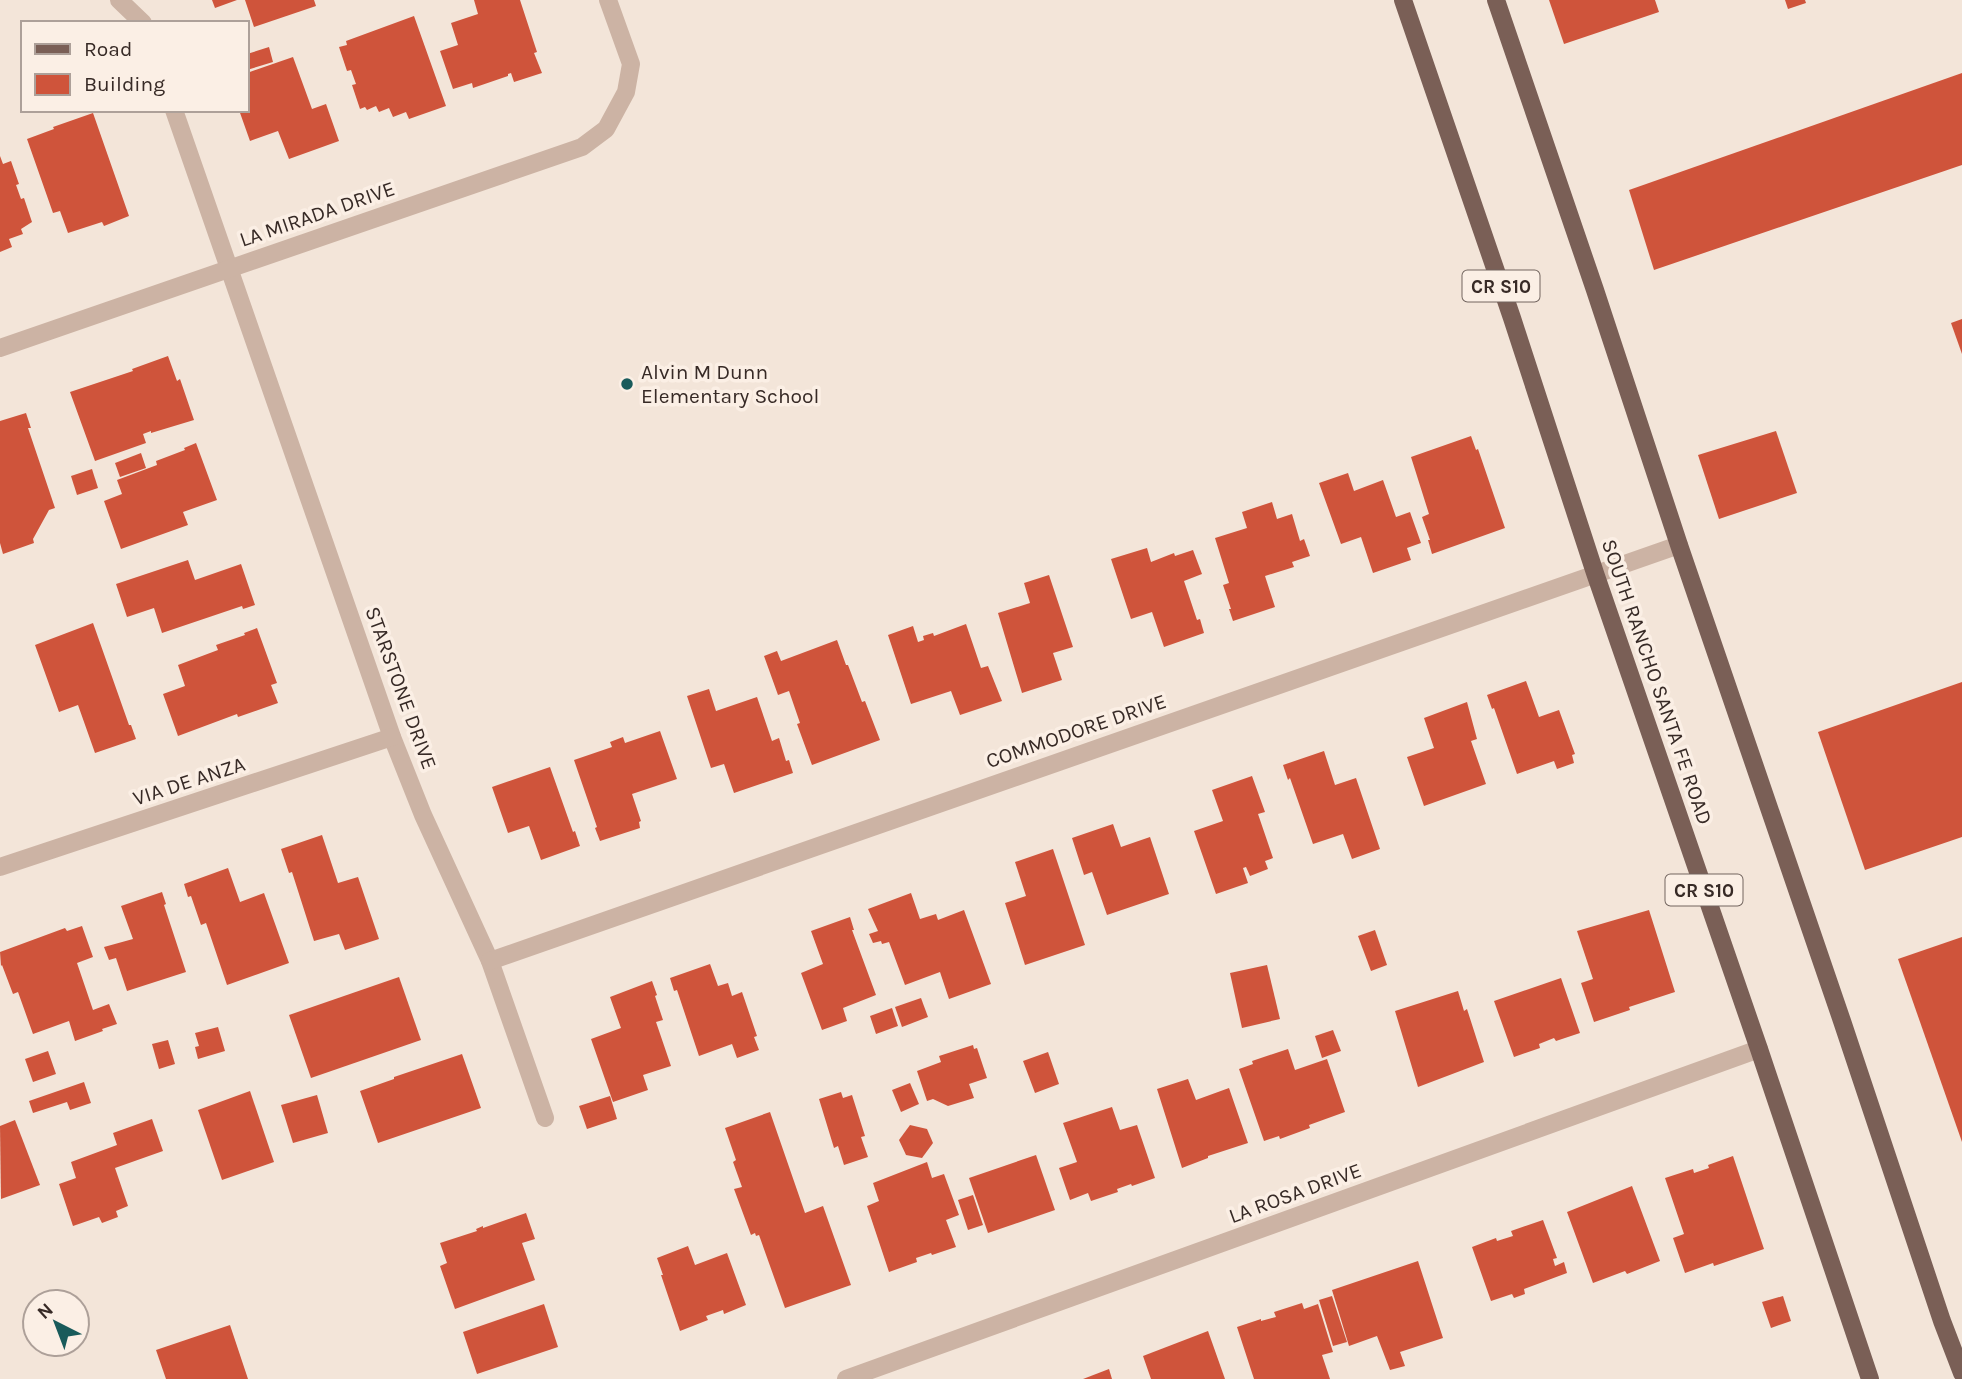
<svg xmlns="http://www.w3.org/2000/svg" width="1962" height="1379" viewBox="0 0 1962 1379" font-family="Karla,sans-serif">
<style>
.building{fill:#cf543b}
.lines{fill:none;stroke-linecap:round;stroke-linejoin:round}
.minor{stroke:#ccb3a4;stroke-width:18}
.major{stroke:#7a5f56;stroke-width:18}
.poi-dot{fill:#195b5b;stroke:#fbefe5;stroke-width:2.5}
.labels{text-anchor:middle;stroke-width:7;stroke-linejoin:round;paint-order:stroke}
.shield{fill:#fbefe5;stroke:#72655f;stroke-width:2}
.shield-label{font-size:19px;font-weight:bold;fill:#372a26}
.street-label{font-size:21px;fill:#372a26;stroke:#fbefe5}
.poi-label{font-size:21px;fill:#372a26;stroke:#fbefe5;text-anchor:start}
</style>
<rect width="100%" height="100%" fill="#f3e5d9"/>
<g class="building">
<polygon points="212,0 237,0 215,8"/>
<polygon points="245,0 314,0 316,6 254,27"/>
<polygon points="474,0 520,0 537,52 534,53 542,73 514,82 511,73 508,74 508,76 473,88 472,83 453,89 440,51 458,45 451,23 478,14"/>
<polygon points="1549,0 1655,0 1659,12 1564,44"/>
<polygon points="1785,0 1805,0 1806,3 1788,9"/>
<polygon points="414,16 446,106 409,119 406,112 393,117 389,108 379,112 376,106 367,110 365,107 360,109 352,85 356,84 351,70 347,71 339,47 347,45 346,41"/>
<polygon points="269,47 273,62 247,70 247,54"/>
<polygon points="293,57 312,109 326,104 339,141 289,159 278,131 250,141 239,110 247,110 247,73"/>
<polygon points="1962,73 1962,165 1654,270 1629,190"/>
<polygon points="93,113 129,216 104,226 102,222 68,233 60,211 53,213 27,139 54,129 53,127"/>
<polygon points="0,156 3,164 11,161 19,184 16,185 21,199 24,198 32,222 21,229 23,234 9,239 12,247 0,252"/>
<polygon points="1962,319 1962,354 1951,323"/>
<polygon points="168,356 177,381 180,379 194,420 151,433 151,431 143,434 146,443 95,461 70,392 133,371 132,369"/>
<polygon points="26,413 31,428 28,428 55,508 49,510 33,539 34,543 3,554 0,543 0,421"/>
<polygon points="1776,431 1797,493 1719,519 1698,455"/>
<polygon points="1471,436 1476,450 1478,449 1505,528 1432,554 1428,540 1430,540 1422,517 1429,514 1411,457"/>
<polygon points="196,443 217,500 183,512 188,525 121,549 104,501 122,494 117,480 157,465 156,461 185,450 184,448"/>
<polygon points="141,453 146,468 120,477 115,463"/>
<polygon points="92,469 98,488 77,495 71,476"/>
<polygon points="1348,473 1354,491 1383,480 1396,517 1410,512 1421,543 1407,548 1411,560 1373,573 1361,537 1341,544 1319,483"/>
<polygon points="1272,502 1277,519 1292,514 1300,541 1304,539 1310,556 1292,562 1294,567 1265,576 1275,607 1233,621 1229,609 1231,609 1223,585 1229,583 1215,538 1247,528 1242,512"/>
<polygon points="1147,548 1151,562 1174,553 1175,556 1193,550 1202,574 1184,581 1197,620 1200,619 1204,633 1164,647 1152,612 1131,619 1111,559"/>
<polygon points="188,560 195,580 241,564 255,605 243,609 242,606 162,633 154,608 127,617 116,584"/>
<polygon points="1049,575 1073,647 1053,653 1062,680 1022,693 998,613 1030,603 1024,583"/>
<polygon points="93,623 129,725 131,725 136,739 95,753 78,705 59,712 35,645"/>
<polygon points="966,624 981,668 988,666 1002,701 960,715 951,691 911,704 888,635 913,626 918,642 924,640 923,636 933,633 934,636"/>
<polygon points="257,628 277,683 271,685 278,703 238,717 237,714 178,736 163,694 185,686 178,665 218,650 216,645 245,635 244,633"/>
<polygon points="837,640 846,665 848,665 862,702 865,701 880,740 812,765 797,724 800,723 789,691 778,695 764,656 777,651 781,661"/>
<polygon points="1526,681 1539,717 1559,710 1575,754 1572,755 1574,763 1557,769 1554,761 1517,774 1494,708 1492,709 1487,695"/>
<polygon points="1962,682 1962,837 1865,870 1818,732"/>
<polygon points="709,689 716,711 757,697 772,741 779,738 786,761 789,760 793,773 734,793 724,764 711,768 687,696"/>
<polygon points="1467,702 1477,739 1471,741 1486,784 1424,806 1407,757 1434,748 1424,718"/>
<polygon points="660,731 677,779 632,794 641,821 639,822 640,828 600,841 595,828 597,827 574,760 612,747 610,742 623,737 625,743"/>
<polygon points="1324,751 1335,785 1356,778 1380,849 1352,859 1343,834 1313,844 1290,778 1288,780 1283,765"/>
<polygon points="550,767 573,832 575,831 580,846 541,860 529,826 508,833 492,787"/>
<polygon points="1252,776 1265,812 1258,814 1273,858 1265,861 1268,869 1250,876 1246,867 1243,868 1248,883 1216,894 1194,831 1223,821 1212,790"/>
<polygon points="1113,824 1121,847 1150,837 1169,894 1107,915 1092,872 1084,875 1072,838"/>
<polygon points="322,835 338,883 358,877 379,939 345,950 339,934 314,941 292,872 289,873 281,849"/>
<polygon points="1053,849 1085,945 1025,965 1005,903 1026,896 1015,862"/>
<polygon points="228,868 240,902 264,893 289,963 227,985 206,923 201,925 191,896 188,897 184,884"/>
<polygon points="162,892 166,904 164,905 186,972 127,991 116,958 109,960 104,947 133,939 121,906"/>
<polygon points="911,893 920,919 936,914 938,920 964,910 991,984 949,999 940,972 905,985 889,942 882,944 881,941 873,943 869,934 878,931 868,909"/>
<polygon points="1649,910 1675,992 1629,1007 1630,1010 1594,1022 1581,983 1593,979 1577,931"/>
<polygon points="850,917 854,930 852,930 876,995 843,1008 847,1021 822,1030 801,973 823,964 811,931"/>
<polygon points="82,926 93,957 77,963 93,1010 109,1004 117,1024 102,1029 103,1031 75,1041 69,1021 33,1034 18,992 13,994 2,965 1,966 0,952 65,928 67,931"/>
<polygon points="1375,930 1387,965 1371,971 1358,936"/>
<polygon points="1962,937 1962,1142 1898,959"/>
<polygon points="710,964 718,986 728,983 732,996 742,992 757,1036 754,1037 759,1050 737,1058 732,1044 699,1056 677,990 674,991 670,978"/>
<polygon points="1267,965 1280,1019 1242,1028 1230,973"/>
<polygon points="399,977 421,1040 311,1078 289,1015"/>
<polygon points="1561,978 1580,1033 1556,1041 1554,1038 1539,1044 1540,1048 1514,1057 1494,1001"/>
<polygon points="652,981 657,995 655,996 663,1020 656,1022 671,1066 643,1075 648,1090 613,1102 591,1039 621,1028 610,997"/>
<polygon points="1458,991 1464,1011 1467,1009 1484,1062 1418,1087 1395,1011"/>
<polygon points="921,998 928,1017 902,1027 895,1007"/>
<polygon points="892,1008 898,1026 876,1034 870,1016"/>
<polygon points="218,1027 225,1051 198,1059 195,1047 199,1046 195,1033"/>
<polygon points="1333,1030 1341,1051 1322,1058 1315,1036"/>
<polygon points="168,1040 175,1064 159,1069 152,1044"/>
<polygon points="973,1045 974,1049 977,1048 987,1078 969,1084 974,1098 948,1106 933,1099 927,1101 917,1071 941,1062 939,1056"/>
<polygon points="1288,1049 1295,1070 1327,1059 1345,1112 1309,1125 1310,1128 1280,1139 1279,1136 1264,1141 1239,1069 1253,1064 1252,1061"/>
<polygon points="48,1051 56,1074 33,1082 25,1059"/>
<polygon points="1048,1052 1059,1084 1035,1093 1023,1061"/>
<polygon points="462,1054 481,1108 378,1143 360,1091 394,1079 394,1077"/>
<polygon points="1188,1079 1196,1100 1229,1088 1248,1143 1208,1156 1208,1158 1182,1168 1157,1089"/>
<polygon points="84,1082 91,1103 70,1110 67,1102 33,1113 29,1101"/>
<polygon points="910,1083 919,1104 901,1112 892,1090"/>
<polygon points="250,1091 274,1162 222,1180 198,1110"/>
<polygon points="841,1092 843,1098 852,1095 865,1136 861,1137 868,1157 844,1165 838,1146 834,1148 819,1099"/>
<polygon points="317,1095 328,1133 293,1143 281,1105"/>
<polygon points="610,1096 617,1119 587,1129 579,1106"/>
<polygon points="1112,1107 1120,1130 1137,1125 1155,1178 1132,1186 1131,1184 1117,1189 1118,1192 1091,1201 1088,1193 1070,1200 1059,1168 1077,1162 1063,1123"/>
<polygon points="770,1112 805,1213 823,1206 851,1285 785,1308 759,1235 756,1236 755,1233 751,1235 734,1189 742,1187 733,1162 736,1160 725,1128"/>
<polygon points="152,1119 163,1151 115,1168 128,1206 116,1211 118,1217 102,1223 99,1217 73,1226 59,1184 76,1178 71,1162 117,1145 113,1133"/>
<polygon points="15,1120 40,1185 1,1199 0,1126"/>
<polygon points="910,1125 927,1129 933,1143 922,1158 906,1155 899,1140"/>
<polygon points="1036,1155 1055,1210 988,1233 969,1178"/>
<polygon points="1733,1156 1764,1249 1714,1266 1713,1263 1685,1273 1673,1238 1684,1234 1665,1178 1693,1169 1694,1173 1709,1168 1708,1165"/>
<polygon points="927,1162 932,1178 944,1174 959,1215 946,1220 956,1247 932,1255 931,1253 916,1258 917,1262 889,1272 867,1206 879,1201 873,1183"/>
<polygon points="1632,1186 1660,1261 1627,1274 1625,1271 1593,1283 1567,1212"/>
<polygon points="973,1195 983,1225 968,1230 958,1200"/>
<polygon points="526,1213 535,1239 522,1243 535,1280 455,1309 440,1266 447,1263 440,1243 477,1231 476,1229 483,1226 483,1228"/>
<polygon points="1543,1220 1557,1258 1553,1259 1555,1266 1564,1262 1567,1273 1524,1289 1525,1294 1514,1298 1512,1294 1491,1301 1472,1247 1496,1238 1497,1241 1513,1236 1511,1231"/>
<polygon points="688,1246 695,1265 727,1253 746,1305 724,1314 723,1310 706,1316 708,1320 680,1331 661,1275 663,1275 657,1258"/>
<polygon points="1418,1261 1443,1338 1400,1352 1405,1366 1390,1370 1377,1336 1349,1346 1332,1290"/>
<polygon points="1332,1296 1347,1342 1333,1346 1319,1300"/>
<polygon points="1783,1296 1791,1321 1771,1328 1762,1302"/>
<polygon points="1302,1303 1304,1309 1318,1304 1333,1352 1322,1355 1330,1379 1254,1379 1237,1327 1261,1319 1261,1321 1276,1317 1274,1312"/>
<polygon points="544,1304 558,1347 477,1374 463,1332"/>
<polygon points="230,1325 248,1379 166,1379 156,1350"/>
<polygon points="1208,1331 1225,1379 1151,1379 1143,1356"/>
<polygon points="1109,1369 1112,1379 1083,1379"/>
</g>
<g class="lines">
<g class="minor">
<polyline points="119,0 143,23"/>
<polyline points="174,110 392,737 423,815 490,961 545,1118"/>
<polyline points="0,348 582,147 606,129 626,92 631,64 608,0"/>
<polyline points="0,867 392,737"/>
<polyline points="490,961 1679,545"/>
<polyline points="846,1379 1759,1049"/>
</g>
<g class="major">
<polyline points="1403,0 1512,318 1595,573 1759,1049 1870,1379"/>
<polyline points="1496,0 1595,290 1679,545 1842,1021 1942,1321 1962,1373"/>
</g>
</g>
<circle class="poi-dot" cx="627" cy="384" r="7"/>
<g class="labels">
<g class="shield">
<rect x="1462.5" y="270.5" width="77" height="31" rx="5"/>
<rect x="1665.5" y="874.5" width="77" height="31" rx="5"/>
</g>
<g class="shield-label">
<text x="1501" y="293">CR S10</text>
<text x="1704" y="897">CR S10</text>
</g>
<g class="street-label">
<text transform="translate(317 214) rotate(-19)" y="7">LA MIRADA DRIVE</text>
<text transform="translate(1657 682) rotate(71)" y="7">SOUTH RANCHO SANTA FE ROAD</text>
<text transform="translate(401 688) rotate(70)" y="7">STARSTONE DRIVE</text>
<text transform="translate(1076 731) rotate(-19)" y="7">COMMODORE DRIVE</text>
<text transform="translate(189 781) rotate(-18)" y="7">VIA DE ANZA</text>
<text transform="translate(1295 1193) rotate(-20)" y="7">LA ROSA DRIVE</text>
</g>
<g class="poi-label">
<text x="641" y="379">Alvin M Dunn<tspan x="641" dy="24">Elementary School</tspan></text>
</g>
</g>
<rect x="21" y="21" width="228" height="91" fill="#fbefe5" stroke="#ada099" stroke-width="2"/>
<rect x="35" y="44" width="35" height="10" fill="#7a5f56" stroke="#ada099" stroke-width="2"/>
<text x="84" y="56" font-size="21" fill="#372a26">Road</text>
<rect x="35" y="74" width="35" height="21" fill="#cf543b" stroke="#ada099" stroke-width="2"/>
<text x="84" y="91" font-size="21" fill="#372a26">Building</text>
<g transform="translate(56 1323) rotate(318)"><circle r="33" fill="#fbefe5" stroke="#ada099" stroke-width="2"/>
<path d="M0-5L12 26L0 18L-12 26Z" fill="#195b5b"/>
<text y="-10" font-size="19" font-weight="bold" text-anchor="middle" fill="#372a26">N</text>
</g>
</svg>
